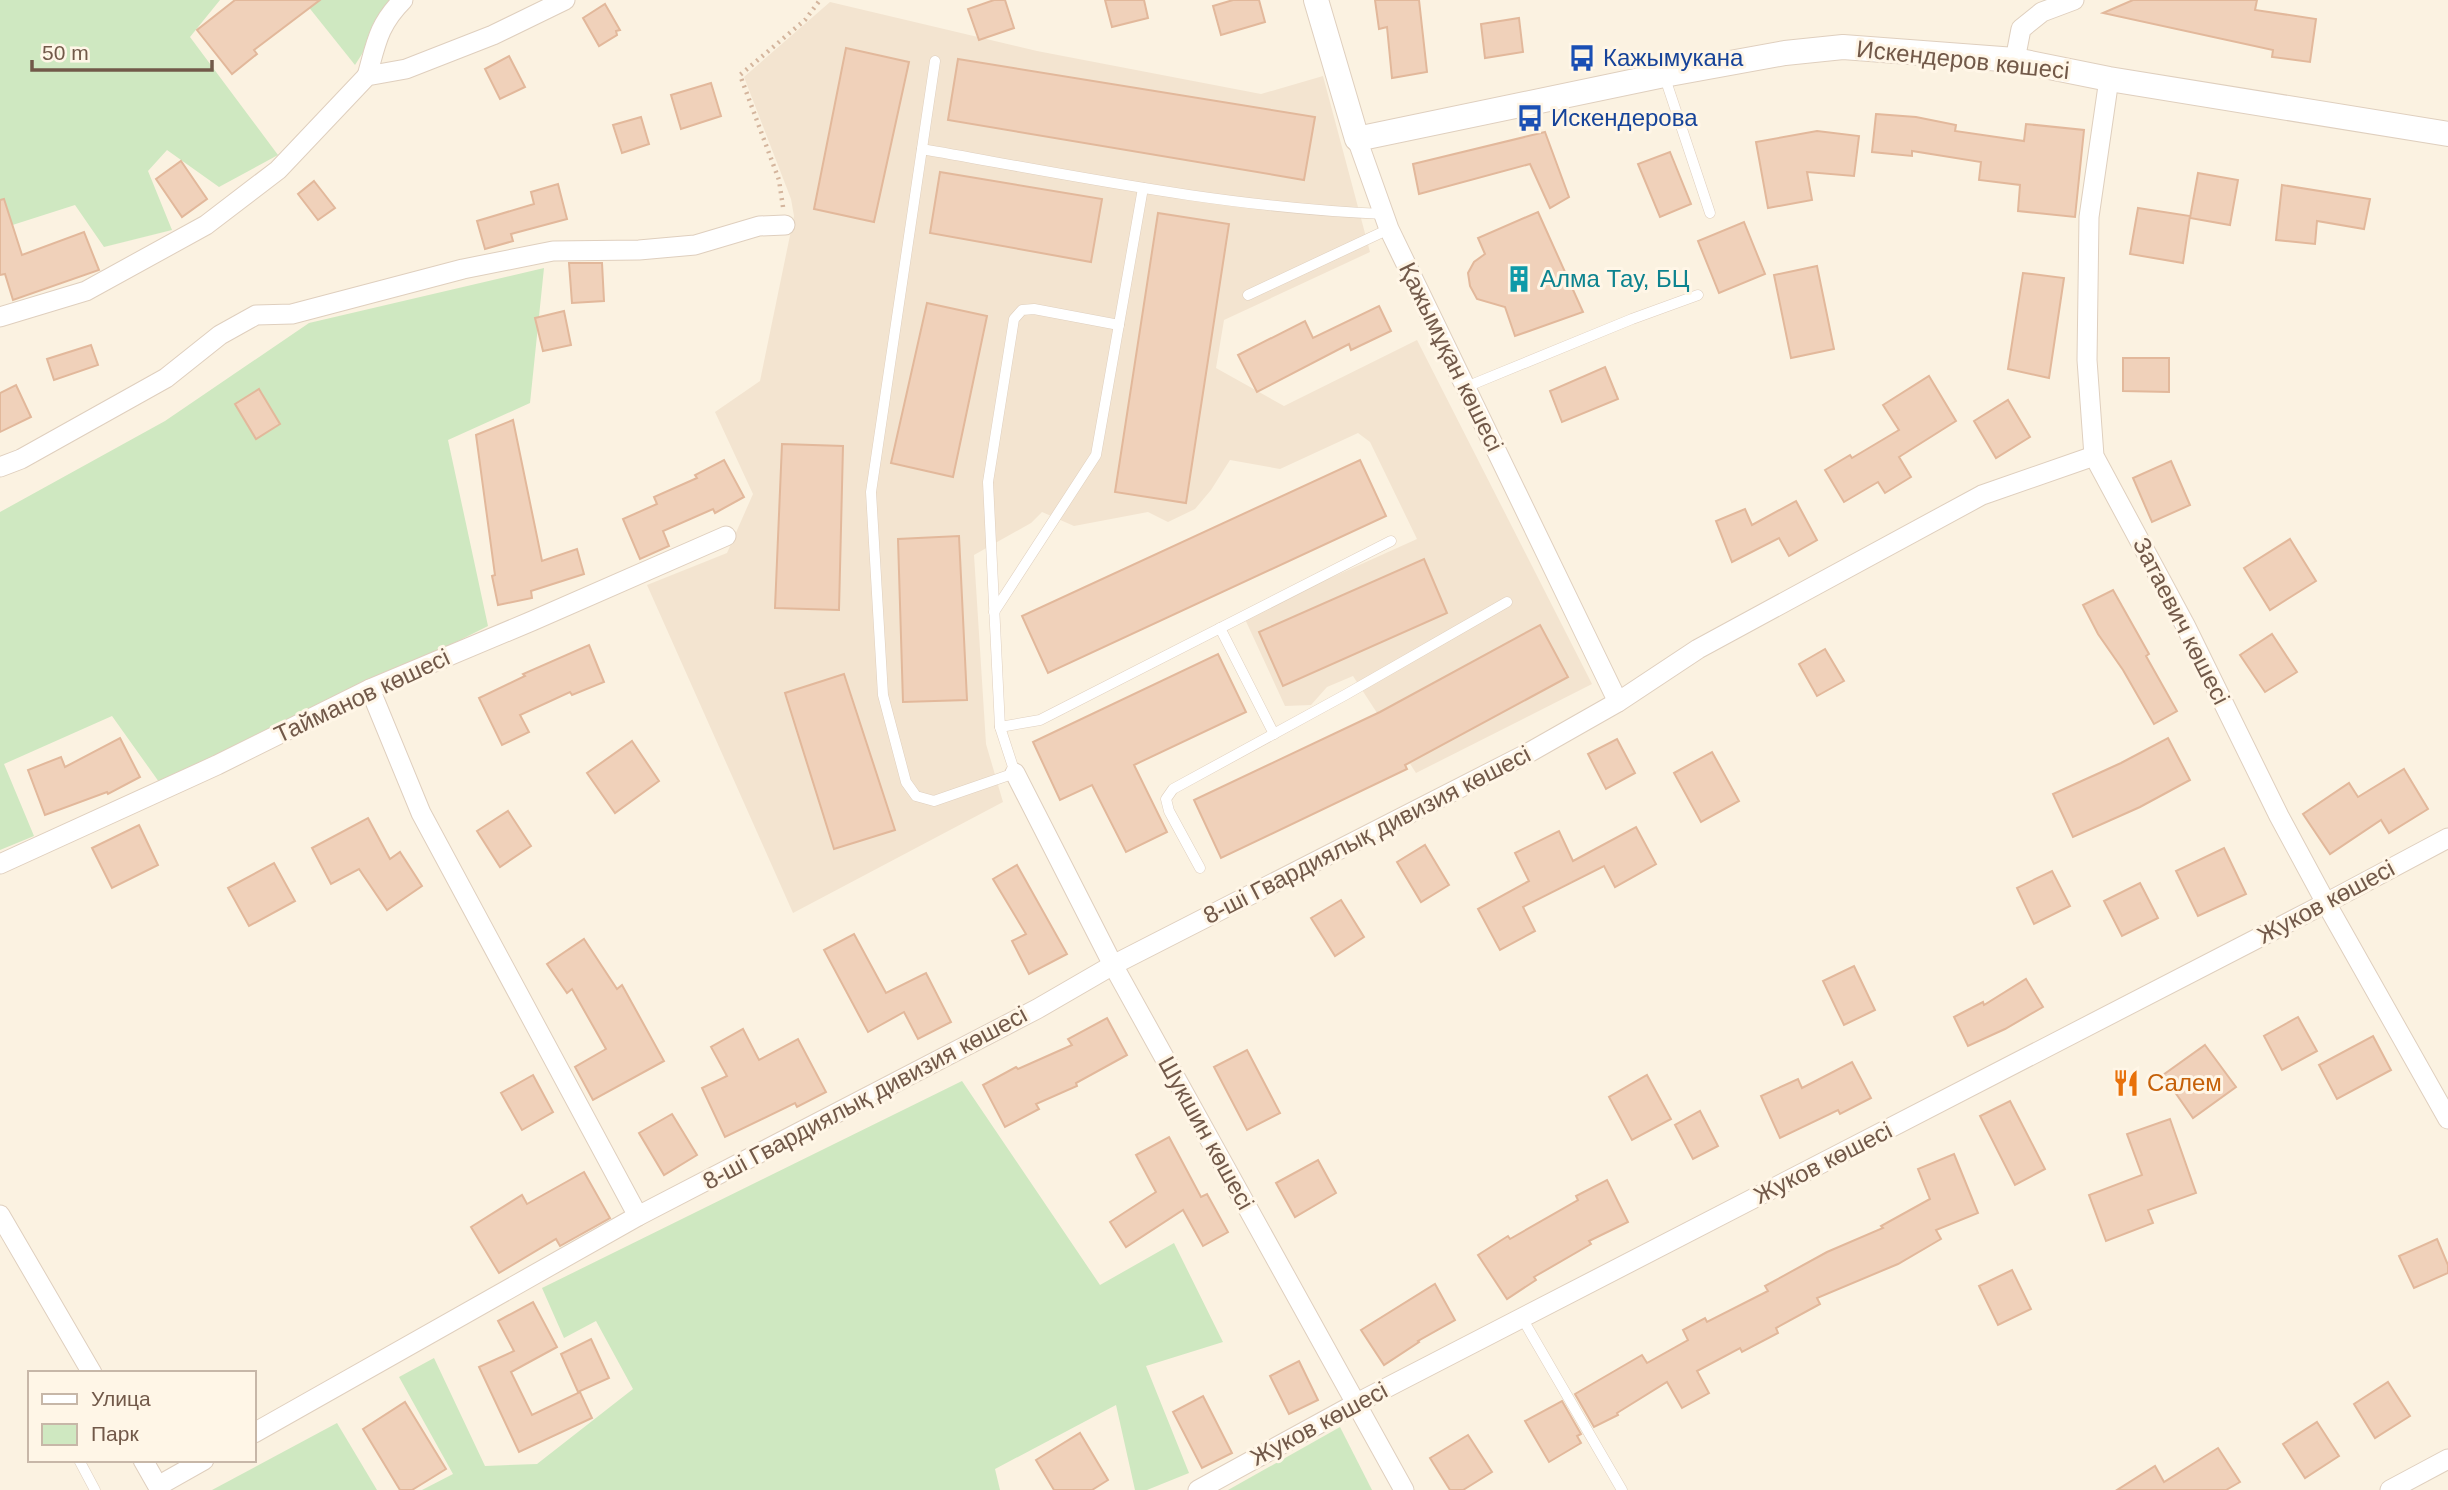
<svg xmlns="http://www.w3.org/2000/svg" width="2448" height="1490" viewBox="0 0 2448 1490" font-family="Arial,sans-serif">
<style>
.residential{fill:#f3e4d0}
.green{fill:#cfe8c1}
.building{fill:#f0d1ba;stroke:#e2b89b;stroke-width:2}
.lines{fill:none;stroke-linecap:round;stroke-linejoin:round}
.service-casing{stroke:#dfcfbe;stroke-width:11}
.minor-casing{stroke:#dfcfbe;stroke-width:21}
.tertiary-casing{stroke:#dfcfbe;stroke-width:26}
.path{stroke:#d4b59d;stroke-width:4.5;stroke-dasharray:2 5;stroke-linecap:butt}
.service{stroke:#fff;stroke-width:10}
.minor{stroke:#fff;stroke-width:19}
.tertiary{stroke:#fff;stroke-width:24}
.labels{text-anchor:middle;stroke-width:6;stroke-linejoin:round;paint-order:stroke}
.transit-label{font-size:24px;fill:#164399;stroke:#fff6e7;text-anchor:start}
.street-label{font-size:24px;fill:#725949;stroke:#fff6e7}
.culture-label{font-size:24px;fill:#0d838f;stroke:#fff6e7;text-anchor:start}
.food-label{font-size:24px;fill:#c56008;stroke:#fff6e7;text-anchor:start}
</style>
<rect width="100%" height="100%" fill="#fbf2e1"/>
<polygon class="residential" points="830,2 1037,51 1261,94 1323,76 1370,252 1224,320 1216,368 1284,406 1417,340 1592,684 1416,773 1353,676 1327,687 1311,705 1285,706 1244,617 1417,539 1370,442 1358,433 1280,469 1230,460 1211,490 1195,509 1168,522 1148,512 1074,526 1042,512 1031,523 974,555 986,744 1003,802 793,913 647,585 727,553 753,494 715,412 760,381 794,216 791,199 744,77"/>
<g class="green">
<polygon points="0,0 220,0 190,37 278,155 219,187 167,150 148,171 172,230 104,247 75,205 0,229"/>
<polygon points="303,0 396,0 355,65"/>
<polygon points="544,268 530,403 448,440 488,626 164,789 112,716 4,764 34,836 0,850 0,512 165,421 309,323"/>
<polygon points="962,1081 1100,1285 1174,1243 1223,1342 1146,1366 1189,1473 1147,1490 1135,1490 1116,1405 995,1469 1000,1490 422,1490 453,1474 399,1377 434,1358 485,1466 537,1464 633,1389 596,1321 564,1338 542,1288"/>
<polygon points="337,1423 377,1490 212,1490"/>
<polygon points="1340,1427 1372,1490 1228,1490"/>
</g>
<g class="building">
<polygon points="235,0 320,0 254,50 257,54 232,74 197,30"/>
<polygon points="994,0 1005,0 1014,28 979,40 968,9"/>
<polygon points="1105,0 1144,0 1148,18 1112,27"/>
<polygon points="1233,0 1259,0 1265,22 1221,35 1213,6"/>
<polygon points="1375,0 1419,0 1427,72 1392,78 1387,27 1379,29"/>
<polygon points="2133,0 2257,0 2255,10 2316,19 2310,62 2272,57 2273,50 2103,13"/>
<polygon points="605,4 620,30 616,31 617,35 599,46 583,18"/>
<polygon points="1519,18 1523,52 1485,58 1481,24"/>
<polygon points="846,48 909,62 874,222 814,209"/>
<polygon points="509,56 525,87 500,99 485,69"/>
<polygon points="958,59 1315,117 1304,180 948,120"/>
<polygon points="711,83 721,116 681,129 671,95"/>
<polygon points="1876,114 1916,117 1956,125 1955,131 2024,141 2026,124 2084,130 2075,217 2018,211 2020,185 1979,180 1981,162 1912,151 1912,156 1872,152"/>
<polygon points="641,117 649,144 622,153 613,125"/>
<polygon points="1817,131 1859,136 1854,176 1807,172 1812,200 1768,208 1756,142"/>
<polygon points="1545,132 1569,197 1550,208 1530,164 1419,194 1413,164"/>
<polygon points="1670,152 1691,204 1660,217 1638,164"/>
<polygon points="181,161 207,199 182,217 156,179"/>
<polygon points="940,172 1102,199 1091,262 930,233"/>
<polygon points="2198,173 2238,180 2230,225 2190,218"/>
<polygon points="314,181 335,208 318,220 298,194"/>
<polygon points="558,184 567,219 511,234 513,241 485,249 477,221 534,204 531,192"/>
<polygon points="2282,185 2370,199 2364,229 2317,221 2315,244 2276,240"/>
<polygon points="4,199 22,255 84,232 99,270 13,300 5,274 0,275 0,200"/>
<polygon points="2138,208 2190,216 2183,263 2130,254"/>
<polygon points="1538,212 1583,312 1515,336 1505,307 1477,299 1470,286 1468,273 1474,262 1485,254 1478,238"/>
<polygon points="1158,213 1229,224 1186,503 1115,492"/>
<polygon points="1744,222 1765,274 1719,293 1698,241"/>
<polygon points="569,263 602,263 604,301 572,303"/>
<polygon points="1817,266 1834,349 1791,358 1774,275"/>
<polygon points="2023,273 2064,278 2049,378 2008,369"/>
<polygon points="927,303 987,316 953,477 891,463"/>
<polygon points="1379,306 1391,331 1351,350 1349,344 1257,392 1238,355 1305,321 1313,338"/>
<polygon points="564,311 571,345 543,351 535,318"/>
<polygon points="91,345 98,365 54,380 47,359"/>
<polygon points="2123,358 2169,358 2169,392 2123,391"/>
<polygon points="1605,367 1618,399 1562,422 1550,391"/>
<polygon points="1929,376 1956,421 1899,457 1911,477 1885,493 1878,482 1844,502 1825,470 1850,455 1852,458 1899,430 1883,405"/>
<polygon points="16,385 31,417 0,432 0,393"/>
<polygon points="259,389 280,424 256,439 235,404"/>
<polygon points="2008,400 2030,437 1996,458 1974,421"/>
<polygon points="513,420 542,561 577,549 584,574 531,591 532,598 498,605 492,576 495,575 476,435"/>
<polygon points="782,444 843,446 839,610 775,608"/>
<polygon points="724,460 744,497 715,513 713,509 663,531 669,546 640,559 623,519 657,504 654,497 697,478 695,475"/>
<polygon points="1360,460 1386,516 1048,673 1022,616"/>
<polygon points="2171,461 2190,505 2152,522 2133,478"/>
<polygon points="1796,501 1817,540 1789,556 1779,538 1732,562 1716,521 1745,509 1752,525"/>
<polygon points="959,536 967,700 903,702 898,539"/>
<polygon points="2290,539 2316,581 2270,610 2244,568"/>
<polygon points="1424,559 1447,613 1283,686 1259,632"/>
<polygon points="2113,590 2149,654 2146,656 2177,711 2154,724 2123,670 2098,634 2083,605"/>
<polygon points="1540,625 1568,677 1405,765 1407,769 1221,858 1194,800 1380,712"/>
<polygon points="2272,634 2297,672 2265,692 2240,655"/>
<polygon points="589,645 604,682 572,695 570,692 520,715 529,732 502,745 479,698 525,676 523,674"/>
<polygon points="1825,649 1844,681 1817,696 1799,664"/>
<polygon points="1218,654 1246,712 1134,765 1167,832 1126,852 1092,785 1060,800 1033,742"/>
<polygon points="844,674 895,830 834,849 785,693"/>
<polygon points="120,738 140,777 108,794 107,792 45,815 28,770 61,757 65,767"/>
<polygon points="2168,738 2190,780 2140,807 2073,837 2053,794 2121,763"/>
<polygon points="1617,739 1635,773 1606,789 1588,754"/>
<polygon points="632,741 659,781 615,813 587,773"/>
<polygon points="1712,752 1739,801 1701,822 1674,773"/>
<polygon points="2404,769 2428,809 2389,833 2381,820 2330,854 2303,814 2349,783 2358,797"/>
<polygon points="508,811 531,846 500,867 477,831"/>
<polygon points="368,818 390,859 400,852 422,886 387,910 359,869 331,884 312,848"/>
<polygon points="139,825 158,865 112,888 92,848"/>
<polygon points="1636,827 1656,864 1615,887 1604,866 1523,907 1535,931 1500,950 1478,909 1529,881 1515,853 1559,831 1573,861"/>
<polygon points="1425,845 1449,885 1421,902 1397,862"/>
<polygon points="2224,848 2246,894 2198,916 2176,871"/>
<polygon points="274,863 295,901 249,926 228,888"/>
<polygon points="1017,865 1067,954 1029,974 1012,941 1026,934 993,879"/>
<polygon points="2052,871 2070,906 2034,924 2017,888"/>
<polygon points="2140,883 2158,918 2122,936 2104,901"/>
<polygon points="1341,900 1364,937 1335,956 1311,918"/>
<polygon points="854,934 886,993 926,973 951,1022 918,1039 904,1012 868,1032 824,950"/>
<polygon points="584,939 617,989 622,985 664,1061 593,1100 575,1067 606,1049 572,989 567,993 547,964"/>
<polygon points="1854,966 1875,1010 1844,1025 1823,981"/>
<polygon points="2026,979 2043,1007 2005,1029 1968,1046 1954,1017 1983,1002 1984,1005"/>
<polygon points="2298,1017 2317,1051 2282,1070 2264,1036"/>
<polygon points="1107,1018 1127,1055 1076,1083 1077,1086 1036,1104 1039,1109 1005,1127 983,1085 1016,1067 1018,1069 1072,1045 1068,1039"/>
<polygon points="743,1029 759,1060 798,1039 826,1092 797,1107 795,1103 725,1137 702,1088 727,1076 711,1047"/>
<polygon points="2373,1036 2391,1070 2337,1099 2319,1065"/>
<polygon points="2205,1045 2236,1087 2193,1118 2163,1075"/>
<polygon points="1247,1050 1280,1113 1247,1130 1214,1067"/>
<polygon points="1852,1062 1871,1098 1840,1114 1838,1110 1780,1138 1761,1096 1798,1079 1802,1088"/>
<polygon points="533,1075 553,1112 522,1130 501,1093"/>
<polygon points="1647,1075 1671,1119 1632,1140 1609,1097"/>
<polygon points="2010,1101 2045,1169 2015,1185 1980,1116"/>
<polygon points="1700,1111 1718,1146 1693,1159 1675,1125"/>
<polygon points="672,1114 697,1155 664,1175 639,1133"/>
<polygon points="2170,1119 2196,1193 2148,1210 2153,1223 2106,1241 2089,1195 2142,1175 2127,1134"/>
<polygon points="1169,1137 1201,1197 1207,1194 1228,1232 1203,1246 1183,1210 1126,1247 1110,1222 1156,1192 1136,1155"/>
<polygon points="1954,1154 1978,1213 1936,1230 1941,1239 1898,1264 1817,1298 1820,1304 1776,1328 1778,1333 1742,1352 1740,1348 1697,1371 1709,1393 1682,1408 1667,1382 1617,1413 1618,1415 1594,1427 1575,1394 1642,1355 1647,1363 1688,1340 1683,1330 1705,1318 1707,1322 1768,1291 1765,1286 1827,1252 1883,1228 1881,1226 1930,1199 1918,1169"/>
<polygon points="1318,1160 1336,1193 1295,1217 1276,1183"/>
<polygon points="584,1172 610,1218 560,1246 556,1239 499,1273 471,1227 522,1195 527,1204"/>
<polygon points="1607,1180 1628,1222 1589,1241 1591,1244 1534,1277 1536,1280 1507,1299 1478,1255 1508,1236 1510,1239 1578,1200 1576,1196"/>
<polygon points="2437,1239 2448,1265 2448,1273 2414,1288 2399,1256"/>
<polygon points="2012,1270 2031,1309 1998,1325 1979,1286"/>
<polygon points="1435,1284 1455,1320 1418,1341 1419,1342 1384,1365 1361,1330"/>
<polygon points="533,1302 557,1347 511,1372 532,1415 580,1392 592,1418 519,1452 479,1367 514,1351 498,1321"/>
<polygon points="591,1339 609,1378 578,1392 561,1354"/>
<polygon points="1299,1361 1318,1400 1289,1414 1270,1376"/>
<polygon points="2388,1382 2410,1416 2375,1438 2354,1404"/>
<polygon points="1203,1396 1232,1453 1202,1468 1173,1412"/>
<polygon points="1562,1401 1581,1434 1577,1436 1581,1443 1549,1462 1525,1421"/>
<polygon points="405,1402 446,1469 412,1490 400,1490 363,1429"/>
<polygon points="2317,1422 2339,1456 2305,1478 2283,1444"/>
<polygon points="1080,1433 1108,1480 1092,1490 1054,1490 1036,1460"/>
<polygon points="1468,1435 1492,1472 1463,1490 1450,1490 1430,1458"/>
<polygon points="2218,1448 2240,1482 2226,1490 2117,1490 2155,1466 2164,1482"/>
</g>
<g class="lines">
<defs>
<g id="service">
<polyline points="935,61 871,492 883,695 906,782 916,796 934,801 1015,773 1000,727 988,482 1014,319 1022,310 1034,309 1119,325"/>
<polyline points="1664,75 1710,213"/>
<path d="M922 149C1075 176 1228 208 1384 214"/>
<polyline points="1248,295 1389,229"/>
<polyline points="1466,387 1632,319 1698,295"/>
<polyline points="994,612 1096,455 1143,188"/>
<polyline points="1220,628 1274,734"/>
<polyline points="1000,727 1040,720 1391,541"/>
<polyline points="1200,868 1169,811 1166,799 1173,789 1345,695 1507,602"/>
<polyline points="1522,1318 1622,1490"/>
<polyline points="79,1460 95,1490"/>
</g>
<g id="minor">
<polyline points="2015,60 2021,29 2042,12 2074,0"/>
<path d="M367 76C376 44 378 25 403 0"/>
<polyline points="2109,79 2089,217 2087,360 2094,456 2185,625 2279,816 2326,903 2448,1119"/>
<polyline points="1357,139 1389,229 1618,702"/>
<polyline points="0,317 86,291 206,225 278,170 367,76 406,69 493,35 565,0"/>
<polyline points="0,467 21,459 166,378 220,335 256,315 292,314 463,269 553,251 639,250 695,245 759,226 785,225"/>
<polyline points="370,689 421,813 638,1216"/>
<polyline points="1015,773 1113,965 1404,1490"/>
<polyline points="0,864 217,765 370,689 532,621 726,536"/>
<polyline points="0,1215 92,1373"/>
<polyline points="254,1433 638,1216 1037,1009 1113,965 1530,752 1618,702 1698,649 1982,495 2094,456"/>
<polyline points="143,1460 160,1490"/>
<polyline points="158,1486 204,1460"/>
<polyline points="1198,1490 1355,1404 2326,903 2448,838"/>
<polyline points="2390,1490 2448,1459"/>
</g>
<polyline id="tertiary" points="1316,0 1357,139 1664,75 1785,53 1843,47 2015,60 2109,79 2448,134"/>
</defs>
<use href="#service" class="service-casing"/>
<use href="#minor" class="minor-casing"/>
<use href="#tertiary" class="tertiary-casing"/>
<polyline class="path" points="783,207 779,180 740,75 805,20 820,0"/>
<use href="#service" class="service"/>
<use href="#minor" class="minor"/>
<use href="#tertiary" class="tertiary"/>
</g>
<defs>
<symbol id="bus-bare" viewBox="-9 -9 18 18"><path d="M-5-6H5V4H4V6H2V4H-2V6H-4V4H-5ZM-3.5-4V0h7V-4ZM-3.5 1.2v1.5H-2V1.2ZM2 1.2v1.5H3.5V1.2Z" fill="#1a4fb4" stroke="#fff6e7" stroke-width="2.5" paint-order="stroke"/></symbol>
<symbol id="building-bare" viewBox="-9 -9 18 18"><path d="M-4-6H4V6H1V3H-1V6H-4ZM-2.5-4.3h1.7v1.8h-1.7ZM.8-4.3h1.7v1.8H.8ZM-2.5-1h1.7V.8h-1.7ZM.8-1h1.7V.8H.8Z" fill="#0f9aa8" stroke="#fff6e7" stroke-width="2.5" paint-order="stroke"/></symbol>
<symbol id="restaurant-bare" viewBox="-9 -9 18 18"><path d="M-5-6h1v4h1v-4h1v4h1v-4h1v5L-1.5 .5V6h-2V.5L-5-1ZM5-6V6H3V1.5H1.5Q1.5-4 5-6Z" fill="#e8710a" stroke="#fff6e7" stroke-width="2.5" paint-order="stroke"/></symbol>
</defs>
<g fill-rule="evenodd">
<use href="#bus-bare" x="1563" y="39" width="38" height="38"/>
<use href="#bus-bare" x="1511" y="99" width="38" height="38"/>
<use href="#building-bare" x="1500" y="260" width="38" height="38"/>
<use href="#restaurant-bare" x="2107" y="1064" width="38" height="38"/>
</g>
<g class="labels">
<g class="transit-label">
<text x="1603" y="66">Кажымукана</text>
<text x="1551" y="126">Искендерова</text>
</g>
<g class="street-label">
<text transform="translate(1963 60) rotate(6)" y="8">Искендеров көшесі</text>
<text transform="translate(1451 357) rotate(64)" y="8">Қажымұқан көшесі</text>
<text transform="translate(2181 621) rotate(63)" y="8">Затаевич көшесі</text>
<text transform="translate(362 696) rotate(-25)" y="8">Тайманов көшесі</text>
<text transform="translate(1367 835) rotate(-27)" y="8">8-ші Гвардиялық дивизия көшесі</text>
<text transform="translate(2326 902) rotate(-28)" y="8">Жуков көшесі</text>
<text transform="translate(865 1098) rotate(-28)" y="8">8-ші Гвардиялық дивизия көшесі</text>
<text transform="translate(1206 1133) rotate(61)" y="8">Шукшин көшесі</text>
<text transform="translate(1823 1163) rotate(-27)" y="8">Жуков көшесі</text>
<text transform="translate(1319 1424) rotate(-28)" y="8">Жуков көшесі</text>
</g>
<g class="culture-label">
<text x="1540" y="287">Алма Тау, БЦ</text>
</g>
<g class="food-label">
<text x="2147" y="1091">Салем</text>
</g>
</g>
<rect x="28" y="1371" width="228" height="91" fill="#fff6e7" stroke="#c7b7a8" stroke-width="2"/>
<rect x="42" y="1394" width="35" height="10" fill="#ffffff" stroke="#c7b7a8" stroke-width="2"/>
<text x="91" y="1406" font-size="21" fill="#725949">Улица</text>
<rect x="42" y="1424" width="35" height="21" fill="#cfe8c1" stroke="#c7b7a8" stroke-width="2"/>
<text x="91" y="1441" font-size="21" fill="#725949">Парк</text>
<path d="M32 60v10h180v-10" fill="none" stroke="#725949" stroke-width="3.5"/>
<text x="42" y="60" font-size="21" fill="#725949" stroke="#fff6e7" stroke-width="5" paint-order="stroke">50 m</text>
</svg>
